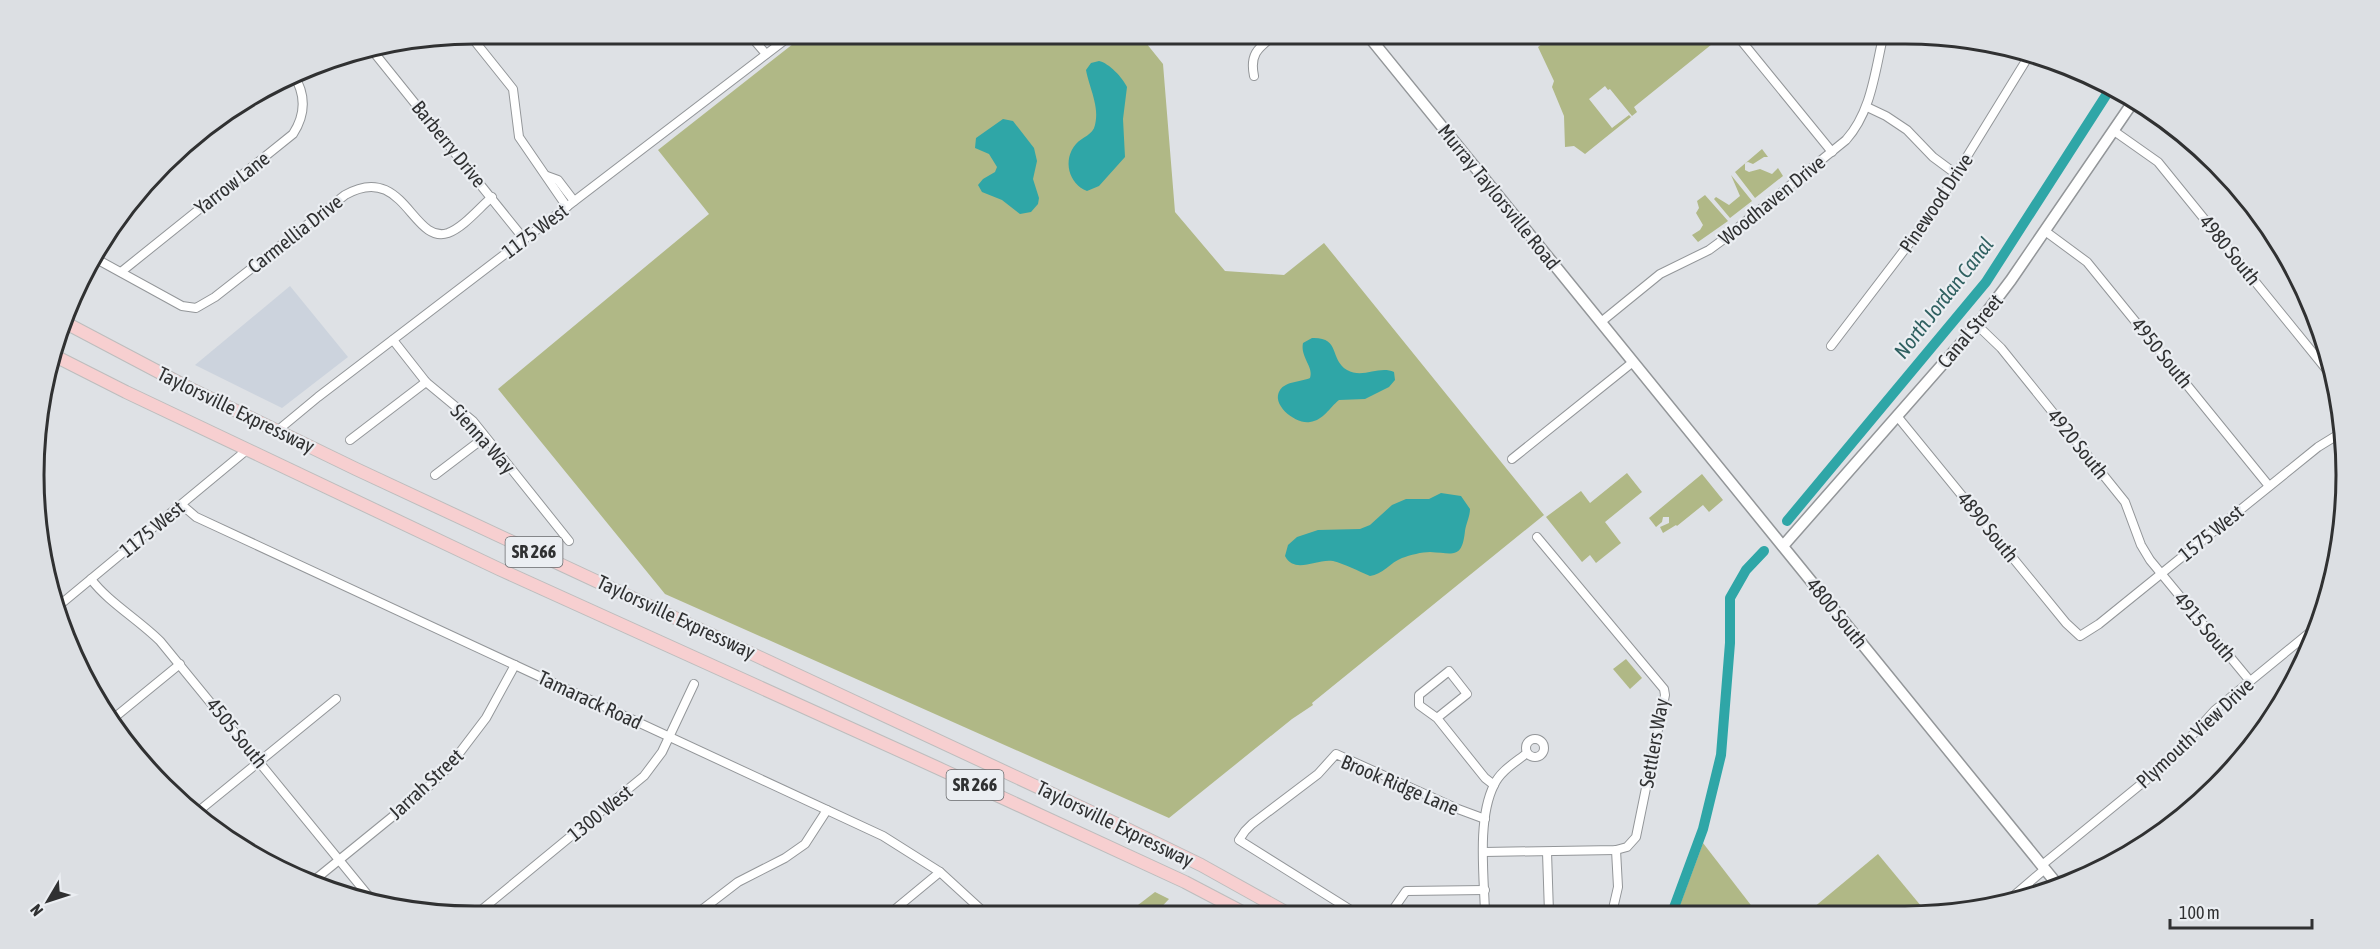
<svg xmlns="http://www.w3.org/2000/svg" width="2380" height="949" viewBox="0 0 2380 949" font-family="'Asap Condensed',sans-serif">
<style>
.built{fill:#ccd3dd}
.green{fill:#b0b886}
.water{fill:#2fa6a7}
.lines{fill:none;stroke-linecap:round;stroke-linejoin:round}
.canal{stroke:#2fa6a7;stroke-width:10}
.street-casing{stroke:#939699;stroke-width:10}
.secondary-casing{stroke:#939699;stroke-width:13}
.primary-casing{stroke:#bdbdbd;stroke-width:14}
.street{stroke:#fff;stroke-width:8}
.secondary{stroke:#fff;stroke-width:10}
.primary{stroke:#f7cfd0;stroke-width:12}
.labels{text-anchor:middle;stroke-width:4.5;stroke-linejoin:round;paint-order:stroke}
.shield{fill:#ebeef2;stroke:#686a6c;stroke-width:1.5}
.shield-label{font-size:18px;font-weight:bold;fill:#303132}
.street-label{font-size:20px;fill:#303132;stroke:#ebeef2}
.water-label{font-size:21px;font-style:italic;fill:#2f6060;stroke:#ebeef2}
.rim{fill:none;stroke:#303132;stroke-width:3}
</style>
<rect width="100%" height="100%" fill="#dee1e5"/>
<polygon class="built" points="290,286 348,357 282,408 195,365"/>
<g class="green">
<polygon points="807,33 1138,33 1163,64 1175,212 1225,271 1284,275 1324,243 1544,515 1312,703 1313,705 1292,719 1169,818 665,594 498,389 709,214 658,150"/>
<polygon points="1556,33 1719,33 1722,36 1634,107 1637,112 1632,116 1610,89 1608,90 1605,86 1589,99 1612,128 1629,115 1631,117 1585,154 1574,146 1565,147 1564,116 1552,87 1554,81 1538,47"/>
<polygon points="1762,149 1768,157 1764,157 1753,164 1748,162 1745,163 1745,170 1749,172 1760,169 1772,174 1778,168 1783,176 1755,198 1735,172"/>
<polygon points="1731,175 1752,201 1730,218 1714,199 1716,197 1729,205 1740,196"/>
<polygon points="1705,195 1728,221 1698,242 1692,235 1700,230 1703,225 1696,213 1699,208 1697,201"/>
<polygon points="1627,473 1642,492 1605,522 1621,543 1596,563 1590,555 1582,562 1546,517 1581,491 1590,503"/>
<polygon points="1702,474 1723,500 1709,512 1703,505 1677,526 1676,525 1663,533 1660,527 1669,523 1669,517 1663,517 1662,522 1656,527 1649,518"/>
<polygon points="1626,659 1642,678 1630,689 1613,669"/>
<polygon points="1703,843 1757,913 1677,913"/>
<polygon points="1878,854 1926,912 1807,913"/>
<polygon points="1155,892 1169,899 1155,914 1145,914 1138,905"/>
</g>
<g class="water">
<path d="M1099 61C1109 63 1123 78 1127 87L1123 119 1125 157 1099 186 1087 191C1069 184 1062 160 1076 144 1082 137 1093 135 1095 125 1100 107 1089 87 1086 70L1091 63Z"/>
<polygon points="1003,119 1013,121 1034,148 1037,161 1033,179 1039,198 1038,204 1031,212 1020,214 1002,200 982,192 978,185 983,179 995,172 997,167 989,154 975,148 976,138"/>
<path d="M1312 338C1341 337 1329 359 1347 370 1363 379 1379 365 1394 372L1395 380 1389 387 1365 399 1339 400C1329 408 1324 420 1310 422 1297 425 1270 405 1280 390 1286 381 1301 382 1310 378 1314 367 1300 357 1303 343Z"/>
<path d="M1441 493 1461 496 1470 509C1470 516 1466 524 1465 531 1462 560 1453 553 1430 552 1422 552 1410 555 1402 558 1391 562 1382 575 1370 576 1358 571 1345 564 1333 561 1317 558 1295 575 1285 556L1288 545 1297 537 1318 530 1360 529 1370 525 1392 505 1406 499H1429Z"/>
</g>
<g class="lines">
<g class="canal">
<polyline points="1787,521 1986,282 2112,86"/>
<polyline points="1672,913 1703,829 1721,755 1730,643 1730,598 1746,570 1764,551"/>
</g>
<defs>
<g id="street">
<polyline points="748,33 766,54"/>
<polyline points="1735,33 1832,152"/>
<polyline points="469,34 513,89 519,137 567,207"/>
<polyline points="372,50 524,239"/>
<path d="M1254 76C1249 52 1260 47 1277 33"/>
<polyline points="1867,107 1886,116 1907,130 1933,157 1956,174"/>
<polyline points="2114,131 2158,162 2335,380"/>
<polyline points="547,176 558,180 574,201"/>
<polyline points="2045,231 2087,262 2269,486"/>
<path d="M91 256 182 306 196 308 215 297 345 195C404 161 412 245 448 233 464 227 479 208 492 197"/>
<path d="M121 272 293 134C306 114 306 94 293 74"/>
<path d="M1601 322 1660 274 1709 250 1724 239 1846 140C1872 111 1875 70 1884 33"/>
<polyline points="1977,325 2001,348 2125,502 2141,545 2150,560 2250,681"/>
<polyline points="393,340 426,382 473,421 569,541"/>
<polyline points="1831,346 1931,215 2030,54"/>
<polyline points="1897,416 2066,623 2080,636 2099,624 2318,447 2344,431"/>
<polyline points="277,431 318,397 794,33"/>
<polyline points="350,440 426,382"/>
<polyline points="1512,459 1633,362"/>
<polyline points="435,475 485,437"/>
<polyline points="182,505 196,517 883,836 940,872 987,915"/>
<path d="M91 579C107 601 139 620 160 641L371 899"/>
<polyline points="56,608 248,449"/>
<polyline points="1437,718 1467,694 1449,671 1419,695 1419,705 1437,718 1485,778 1494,785"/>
<polyline points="109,722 180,664"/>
<circle cx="1535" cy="748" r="9"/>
<polyline points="195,814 336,699"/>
<polyline points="1484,852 1616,850 1627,847 1636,837 1665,695 1664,689 1537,537"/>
<polyline points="1547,852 1549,913"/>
<polyline points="2042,865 2167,763 2215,710 2320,624"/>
<polyline points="312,882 424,791 448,768 486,718 515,665"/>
<polyline points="2011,898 2045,869"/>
<path d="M1485 913C1484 876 1477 819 1494 785 1500 771 1516 762 1527 753"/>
<polyline points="1612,913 1618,887 1616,850"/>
<polyline points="1357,914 1239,840 1245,831 1252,824 1318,774 1336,754 1458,809 1485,819"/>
<polyline points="1390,914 1406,891 1485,890"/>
<polyline points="695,915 738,882 785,858 805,844 827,810"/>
<polyline points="888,915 940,872"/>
<polyline points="474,916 644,776 662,752 694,684"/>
</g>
<g id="secondary">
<polyline points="1366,33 2057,884"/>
<polyline points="1783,546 1977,325 2011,280 2135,99"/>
</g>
<g id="primary">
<polyline points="62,321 189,388 356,469 1119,825 1201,865 1289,914"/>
<polyline points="51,354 126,392 499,569 938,768 1185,882 1246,914"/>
</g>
</defs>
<use href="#street" class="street-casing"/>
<use href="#secondary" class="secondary-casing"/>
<use href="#primary" class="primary-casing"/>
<use href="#street" class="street"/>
<use href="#secondary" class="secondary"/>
<use href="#primary" class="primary"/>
</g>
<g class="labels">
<g class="shield">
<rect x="505.5" y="537" width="57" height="30" rx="4.5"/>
<rect x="946.5" y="770" width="57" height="30" rx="4.5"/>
</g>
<g class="shield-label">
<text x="534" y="558">SR 266</text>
<text x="975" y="791">SR 266</text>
</g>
<g class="street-label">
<text transform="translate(449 144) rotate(51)" y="7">Barberry Drive</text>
<text transform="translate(232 183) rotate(-38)" y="7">Yarrow Lane</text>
<text transform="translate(1499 197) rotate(51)" y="7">Murray Taylorsville Road</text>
<text transform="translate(1772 200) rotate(-39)" y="7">Woodhaven Drive</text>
<text transform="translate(1936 203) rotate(-56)" y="7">Pinewood Drive</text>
<text transform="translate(535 231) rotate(-37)" y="7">1175 West</text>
<text transform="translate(295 234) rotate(-38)" y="7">Carmellia Drive</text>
<text transform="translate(2230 250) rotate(51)" y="7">4980 South</text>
<text transform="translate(1970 331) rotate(-50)" y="7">Canal Street</text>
<text transform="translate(2162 353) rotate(51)" y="7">4950 South</text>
<text transform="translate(236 410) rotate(26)" y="7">Taylorsville Expressway</text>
<text transform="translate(483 439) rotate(48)" y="7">Sienna Way</text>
<text transform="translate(2078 444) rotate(51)" y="7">4920 South</text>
<text transform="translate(1988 527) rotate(51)" y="7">4890 South</text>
<text transform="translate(152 529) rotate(-39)" y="7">1175 West</text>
<text transform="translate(2211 533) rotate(-39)" y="7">1575 West</text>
<text transform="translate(1837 613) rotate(51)" y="7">4800 South</text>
<text transform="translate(676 617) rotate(25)" y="7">Taylorsville Expressway</text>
<text transform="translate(2205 627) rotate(50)" y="7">4915 South</text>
<text transform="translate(590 700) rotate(25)" y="7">Tamarack Road</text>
<text transform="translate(237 733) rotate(51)" y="7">4505 South</text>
<text transform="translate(2195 733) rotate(-43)" y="7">Plymouth View Drive</text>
<text transform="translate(1654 743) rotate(-80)" y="7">Settlers Way</text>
<text transform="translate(426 784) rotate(-43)" y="7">Jarrah Street</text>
<text transform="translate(1400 785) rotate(23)" y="7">Brook Ridge Lane</text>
<text transform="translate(600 813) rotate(-39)" y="7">1300 West</text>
<text transform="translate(1115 824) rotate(26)" y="7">Taylorsville Expressway</text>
</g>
<g class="water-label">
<text transform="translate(1944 298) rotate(-52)" y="7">North Jordan Canal</text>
</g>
</g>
<path d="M0 0H2380V949H0ZM475 44H1905A431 431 0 0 1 2336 475V475A431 431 0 0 1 1905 906H475A431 431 0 0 1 44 475V475A431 431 0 0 1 475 44Z" fill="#dcdfe3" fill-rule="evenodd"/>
<path class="rim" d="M475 44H1905A431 431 0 0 1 2336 475V475A431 431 0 0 1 1905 906H475A431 431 0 0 1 44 475V475A431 431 0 0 1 475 44Z"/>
<g transform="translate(48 901) rotate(231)" stroke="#ebeef2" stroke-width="4.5" paint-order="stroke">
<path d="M0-4.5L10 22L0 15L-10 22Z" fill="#303132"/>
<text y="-9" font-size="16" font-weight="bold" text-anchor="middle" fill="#303132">N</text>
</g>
<path d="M2170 919v9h142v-9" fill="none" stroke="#303132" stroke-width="3"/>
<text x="2179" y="919" font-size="18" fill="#303132" stroke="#ebeef2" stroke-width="4.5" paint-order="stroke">100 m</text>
</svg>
